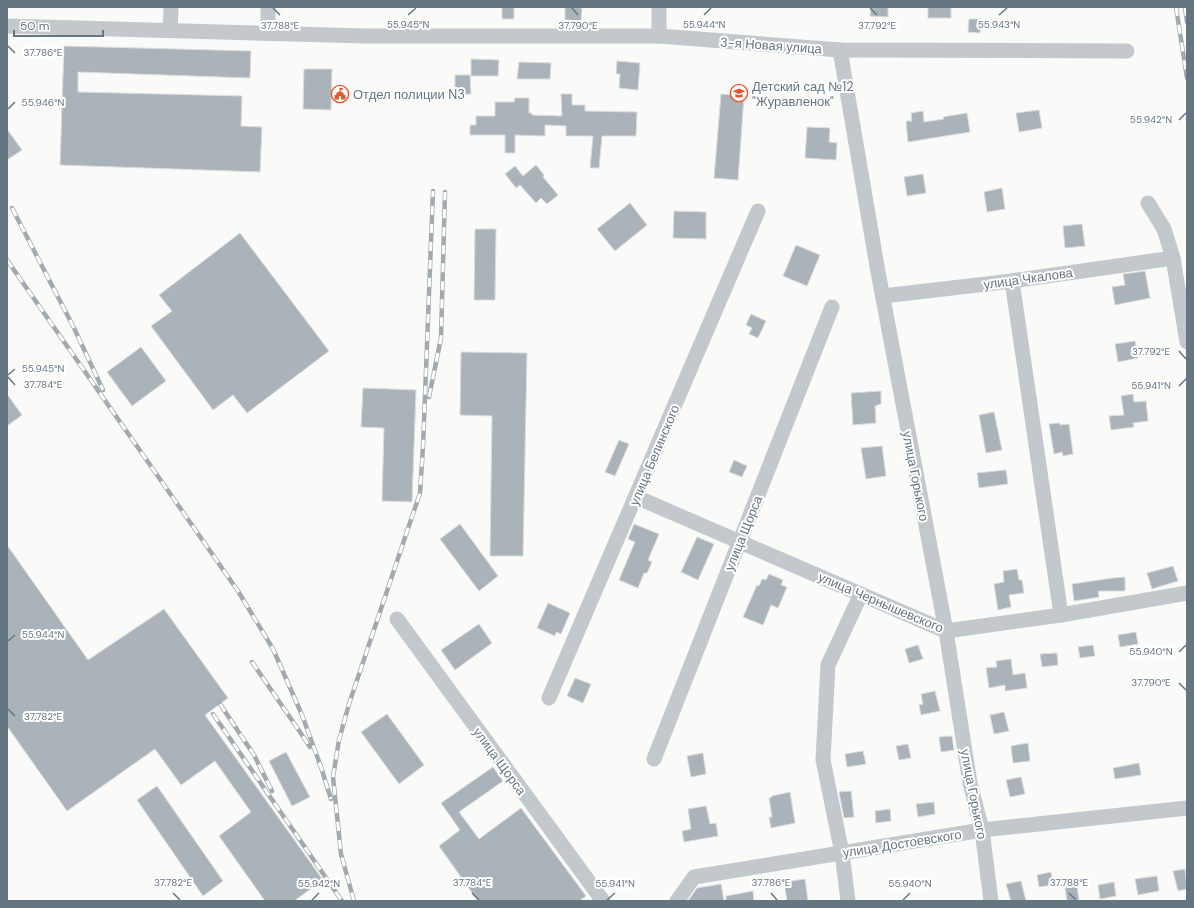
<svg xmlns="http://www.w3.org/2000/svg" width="1194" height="908" viewBox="0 0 1194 908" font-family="'DM Sans',sans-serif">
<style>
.building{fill:#aab3b9;stroke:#dcdcda}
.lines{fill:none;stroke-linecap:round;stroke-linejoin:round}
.minor{stroke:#c3c8cc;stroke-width:15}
.rail-casing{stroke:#a2aab0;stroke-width:4.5}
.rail{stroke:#fff;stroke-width:3;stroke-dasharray:9;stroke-linecap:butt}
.ticks{fill:none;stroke:#657683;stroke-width:1.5}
.labels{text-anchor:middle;stroke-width:4;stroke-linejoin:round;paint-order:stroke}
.street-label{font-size:13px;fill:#657683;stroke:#fff}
.poi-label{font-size:13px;fill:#657683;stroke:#fff;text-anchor:start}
.ticks-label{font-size:10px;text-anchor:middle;fill:#657683;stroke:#fff;stroke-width:4;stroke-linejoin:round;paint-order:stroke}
</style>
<rect width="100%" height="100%" fill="#fafaf8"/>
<g class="building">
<rect x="502" y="7" width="12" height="12"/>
<polygon points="565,7 582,8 581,21 565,20"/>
<polygon points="871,7 888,7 888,17 870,16"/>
<rect x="928" y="7" width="23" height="11"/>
<polygon points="969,19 981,19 980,33 968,32"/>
<polygon points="64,46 251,51 250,78 78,72 78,92 242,96 241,126 262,127 260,172 60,165"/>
<polygon points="471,59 499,60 498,76 471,76"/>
<polygon points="617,61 640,63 638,90 619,88 620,74 616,74"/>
<polygon points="519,62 551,63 550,79 517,79"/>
<polygon points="304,69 332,69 331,110 303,109"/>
<polygon points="455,75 470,75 471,94 455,95"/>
<polygon points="561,94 572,94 572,105 585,105 585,111 637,112 636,136 602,136 599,168 590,168 593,136 566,136 566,126 545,125 545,136 515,135 515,153 505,153 505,135 470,135 470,125 476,125 476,116 495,116 495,102 514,102 515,98 529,98 529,113 532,113 532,115 562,116"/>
<polygon points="721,94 744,96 738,180 714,178"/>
<polygon points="1039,110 1042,128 1019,132 1016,113"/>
<polygon points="923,111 924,122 944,119 943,117 967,113 970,132 908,142 906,121 912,121 911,113"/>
<polygon points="807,127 830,128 829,142 837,143 836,160 805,158"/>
<polygon points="7,129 22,150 7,160"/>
<polygon points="536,165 544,175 543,177 558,195 547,204 541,198 536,203 520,185 516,188 505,174 515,166 523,176"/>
<polygon points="923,174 926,193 907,196 904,177"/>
<polygon points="1002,188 1005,209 987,212 984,192"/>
<polygon points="630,203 647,225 615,251 597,229"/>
<polygon points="674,211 706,212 706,239 673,238"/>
<polygon points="1082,224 1085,246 1065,248 1063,226"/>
<polygon points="475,229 496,229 495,300 474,300"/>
<polygon points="240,233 329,351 247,413 233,395 213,410 151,326 172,311 159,295"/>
<polygon points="796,245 820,255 807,286 783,276"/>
<polygon points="1145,271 1150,298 1115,305 1112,287 1125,285 1123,274"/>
<polygon points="751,314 766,321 758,338 749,334 752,328 746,325"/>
<polygon points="1135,341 1138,358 1118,362 1115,344"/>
<polygon points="141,347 166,381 132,406 107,372"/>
<polygon points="461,352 527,353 523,556 490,556 492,416 460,415"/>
<polygon points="363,388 416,390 412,502 382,501 384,428 361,427"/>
<polygon points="881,391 881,404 875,406 876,423 853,425 851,393"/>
<polygon points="7,394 22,415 7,426"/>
<polygon points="1133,394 1134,402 1146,401 1148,421 1133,423 1134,427 1111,430 1109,416 1124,415 1121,396"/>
<polygon points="994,412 1002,450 986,453 979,415"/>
<polygon points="1060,423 1060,425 1069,424 1073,454 1063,456 1062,452 1054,454 1049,424"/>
<polygon points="619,440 629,444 615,476 605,472"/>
<polygon points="882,446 886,476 866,479 861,448"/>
<polygon points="734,460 747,466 742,477 729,472"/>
<polygon points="1006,470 1008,484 979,488 977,473"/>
<polygon points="460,524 498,576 479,591 440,539"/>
<polygon points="634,524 659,534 648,560 652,562 647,573 644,573 638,588 619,580 635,542 628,539"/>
<polygon points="697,537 714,544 698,580 681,572"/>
<polygon points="7,545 88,660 164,609 228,698 205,715 323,880 294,901 265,901 219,836 251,812 215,761 181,785 155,749 67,811 7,726"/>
<polygon points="1173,566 1178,581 1152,589 1147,573"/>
<polygon points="1017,569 1019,580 1022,580 1024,593 1009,595 1011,607 998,610 994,584 1004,582 1003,571"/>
<polygon points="769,574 783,580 781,585 787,587 778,608 771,605 763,625 743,617 757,585 759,586 762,579 766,580"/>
<polygon points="1125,577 1125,591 1098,591 1099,597 1074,601 1072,584 1113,578"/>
<polygon points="548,603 570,613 561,634 556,632 555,636 537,628"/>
<polygon points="479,624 492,643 455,670 441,650"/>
<polygon points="1136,632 1138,644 1120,647 1118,635"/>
<polygon points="918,645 923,659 909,663 905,649"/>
<polygon points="1093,645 1095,656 1080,658 1078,647"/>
<polygon points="1057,653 1058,665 1042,667 1040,654"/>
<polygon points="1011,659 1013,675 1025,673 1027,688 1005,691 1005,685 989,688 986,668 997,667 996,661"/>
<polygon points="575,678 591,684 583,703 567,696"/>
<polygon points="935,691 940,711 921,715 919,705 923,704 921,694"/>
<polygon points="1004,712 1009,731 994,734 990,715"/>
<polygon points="387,714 424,765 399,784 361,732"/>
<polygon points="952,736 954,750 941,752 939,737"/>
<polygon points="1028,743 1030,761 1013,763 1011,746"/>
<polygon points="908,744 911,758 899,760 896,746"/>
<polygon points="863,751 866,764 847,767 845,754"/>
<polygon points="286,752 310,797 292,806 269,761"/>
<polygon points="703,753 706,774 691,777 687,756"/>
<polygon points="1139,763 1141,775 1115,779 1113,768"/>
<polygon points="493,767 503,781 459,812 479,839 521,808 586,896 579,901 478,901 439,846 460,830 441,803"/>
<polygon points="1021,777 1025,794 1010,797 1006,780"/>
<polygon points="157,786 223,881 203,896 137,800"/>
<polygon points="851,791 854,817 844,818 839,792"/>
<polygon points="790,792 795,823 771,828 769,817 772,817 769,798 772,797 772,796"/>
<polygon points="934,802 935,814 918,817 916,804"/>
<polygon points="706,806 710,824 716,823 718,836 684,842 682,831 691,829 688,809"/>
<polygon points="890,809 891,821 876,823 875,811"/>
<polygon points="1185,869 1187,889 1178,891 1173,871"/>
<polygon points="1051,872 1053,885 1039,887 1037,875"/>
<polygon points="1157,876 1159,891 1138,895 1135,879"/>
<polygon points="805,879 808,901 787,901 784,882"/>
<polygon points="1021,881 1026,901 1011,901 1006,884"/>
<polygon points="1114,882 1116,896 1100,899 1098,885"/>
<polygon points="721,884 724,901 688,901 697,888"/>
<polygon points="1077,886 1079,900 1067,901 1065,888"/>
<polygon points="753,891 754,901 726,901 726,896"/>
</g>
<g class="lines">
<g class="minor">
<polyline points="7,26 366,36 659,36 840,50 1127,51"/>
<polyline points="170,30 171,7"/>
<polyline points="268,33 268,7"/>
<polyline points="659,36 659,7"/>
<polyline points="840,50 878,272 946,631 970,783 982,830 991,901"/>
<polyline points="1148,203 1164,229 1173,258 1187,342"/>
<polyline points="1012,281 1061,615"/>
<polyline points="883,296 1012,281 1173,258"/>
<polyline points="636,497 946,631 1061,615 1187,593"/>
<polyline points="397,619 603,901"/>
<polyline points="549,698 758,211"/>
<polyline points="654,759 832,307"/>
<polyline points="677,901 694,877 982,830 1187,808"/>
<polyline points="848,901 842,853 823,760 828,665 861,594"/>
</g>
<defs>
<g id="rail">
<polyline points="1176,7 1187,78"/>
<polyline points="1185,7 1187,22"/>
<polyline points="12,208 74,328 103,390"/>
<polyline points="7,260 238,591 273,649 302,715 321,767"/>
<polyline points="429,397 441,338 445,192"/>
<polyline points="252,662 298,729 310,747"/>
<polyline points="220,704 254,755 272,791"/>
<polyline points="213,714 342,901"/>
<polyline points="319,763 321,767 331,799"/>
<polyline points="354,901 341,854 333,777 339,740 349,704 420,493 423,447 433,191"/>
</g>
</defs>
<use href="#rail" class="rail-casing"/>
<use href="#rail" class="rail"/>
</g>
<path class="ticks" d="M273 8 280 15M572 8 578 15M870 8 877 15M408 15 416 8M704 15 711 8M999 15 1007 8M8 46 15 53M8 109 15 102M1179 120 1186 113M1179 351 1186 359M8 375 15 369M8 377 15 385M1179 386 1186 379M8 641 15 635M1179 652 1186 645M1179 683 1186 690M8 709 15 716M173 893 180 900M472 893 479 900M771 893 777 900M1069 893 1076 900M312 900 319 893M607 900 615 893M903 900 910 893"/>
<defs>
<symbol id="school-ring" viewBox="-11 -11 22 22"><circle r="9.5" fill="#fff" stroke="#e4572e" stroke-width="1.5"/><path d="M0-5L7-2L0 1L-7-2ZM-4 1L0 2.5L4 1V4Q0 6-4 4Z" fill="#e4572e"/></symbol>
<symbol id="civic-ring" viewBox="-11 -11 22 22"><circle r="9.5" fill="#fff" stroke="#e4572e" stroke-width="1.5"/><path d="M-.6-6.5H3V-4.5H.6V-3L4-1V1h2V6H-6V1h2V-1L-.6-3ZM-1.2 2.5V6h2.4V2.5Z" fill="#e4572e"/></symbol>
</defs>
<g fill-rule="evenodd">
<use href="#school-ring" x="729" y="83" width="20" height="20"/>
<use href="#civic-ring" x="330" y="84" width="20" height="20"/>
</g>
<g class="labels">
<g class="street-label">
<text transform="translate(771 45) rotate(4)" y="5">3-я Новая улица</text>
<text transform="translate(1028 278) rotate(-8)" y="5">улица Чкалова</text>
<text transform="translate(654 455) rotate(-67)" y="5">улица Белинского</text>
<text transform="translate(916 476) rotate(79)" y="5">улица Горького</text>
<text transform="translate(743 533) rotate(-68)" y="5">улица Щорса</text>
<text transform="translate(881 602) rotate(23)" y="5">улица Чернышевского</text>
<text transform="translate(500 761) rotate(54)" y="5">улица Щорса</text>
<text transform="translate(974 794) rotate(79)" y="5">улица Горького</text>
<text transform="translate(902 843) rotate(-9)" y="5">улица Достоевского</text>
</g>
<g class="poi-label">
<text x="752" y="91">Детский сад №12<tspan x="752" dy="15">"Журавленок"</tspan></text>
<text x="353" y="99">Отдел полиции N3</text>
</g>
</g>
<g class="ticks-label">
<text x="999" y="28">55.943°N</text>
<text x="408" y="28">55.945°N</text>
<text x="704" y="28">55.944°N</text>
<text x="280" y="29">37.788°E</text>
<text x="578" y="29">37.790°E</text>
<text x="877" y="29">37.792°E</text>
<text x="43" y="56">37.786°E</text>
<text x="43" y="106">55.946°N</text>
<text x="1151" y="123">55.942°N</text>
<text x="1151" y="355">37.792°E</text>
<text x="43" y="372">55.945°N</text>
<text x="43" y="388">37.784°E</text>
<text x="1151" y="389">55.941°N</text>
<text x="43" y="638">55.944°N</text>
<text x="1151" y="655">55.940°N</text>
<text x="1151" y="686">37.790°E</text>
<text x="43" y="720">37.782°E</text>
<text x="173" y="886">37.782°E</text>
<text x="472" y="886">37.784°E</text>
<text x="771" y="886">37.786°E</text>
<text x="1069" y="886">37.788°E</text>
<text x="319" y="887">55.942°N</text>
<text x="615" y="887">55.941°N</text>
<text x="910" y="887">55.940°N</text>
</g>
<rect width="1194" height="908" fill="none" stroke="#657683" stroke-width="16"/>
<path d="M14 30v6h89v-6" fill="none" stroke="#657683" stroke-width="2"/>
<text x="20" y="30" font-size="12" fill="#657683" stroke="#ffffff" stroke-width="3" paint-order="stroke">50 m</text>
</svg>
